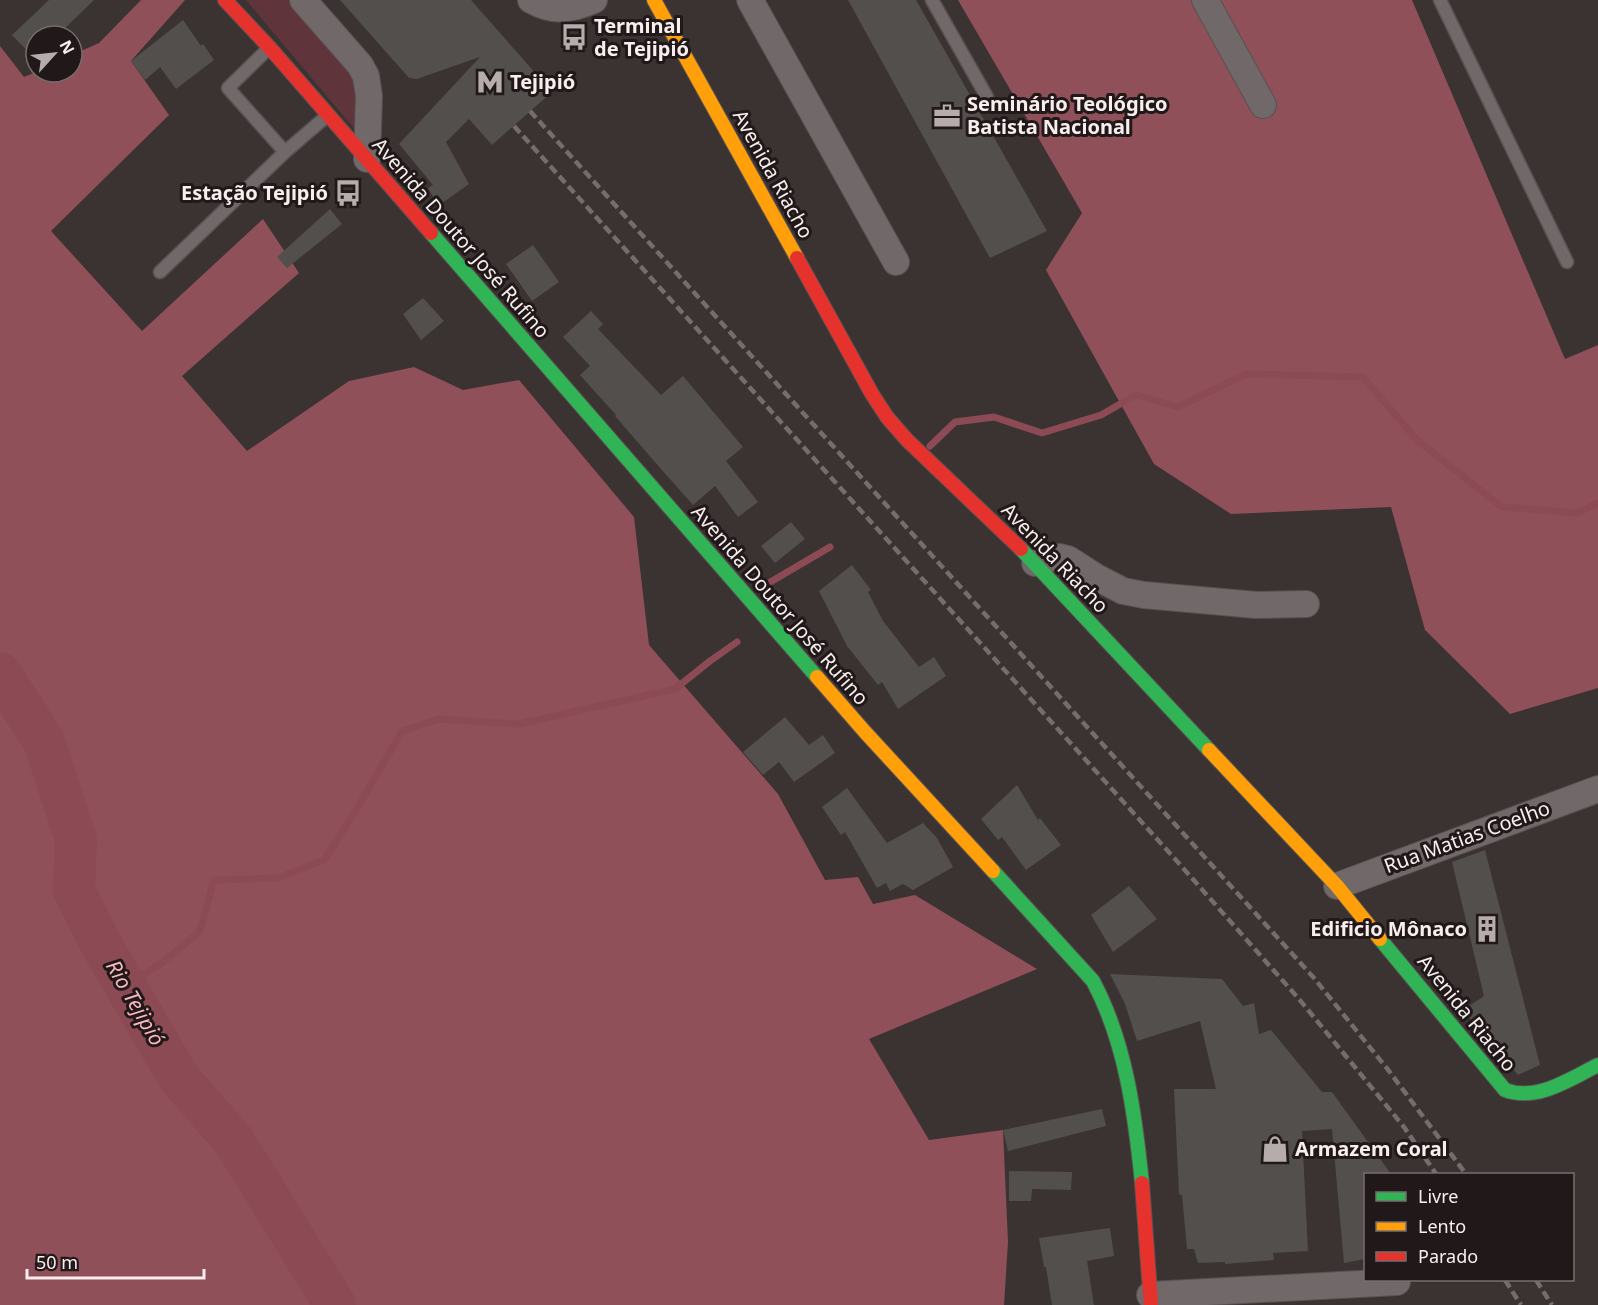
<svg xmlns="http://www.w3.org/2000/svg" width="1598" height="1305" viewBox="0 0 1598 1305" font-family="'Noto Sans',sans-serif">
<style>
.green{fill:#5f353b}
.forest{fill:#905059}
.lines{fill:none;stroke-linecap:round;stroke-linejoin:round}
.stream{stroke:#8c4b54;stroke-width:7}
.river{stroke:#8c4b54;stroke-width:42}
.building{fill:#534f4d}
.lane-casing{stroke:#595151;stroke-width:15}
.street-casing{stroke:#595151;stroke-width:28}
.fast-casing{stroke:#595151;stroke-width:16}
.slow-casing{stroke:#595151;stroke-width:16}
.jam-casing{stroke:#595151;stroke-width:16}
.lane{stroke:#706869;stroke-width:12}
.street{stroke:#706869;stroke-width:26}
.fast{stroke:#30b455;stroke-width:14}
.slow{stroke:#ff9f0a;stroke-width:14}
.jam{stroke:#e5322d;stroke-width:14}
.rail{stroke:#736d6d;stroke-width:4.5;stroke-dasharray:9 4.5;stroke-linecap:butt}
.labels{text-anchor:middle;stroke-width:6;stroke-linejoin:round;paint-order:stroke}
.poi-label{font-size:20px;font-weight:bold;fill:#f9eeee;stroke:#201819;text-anchor:start}
.street-label{font-size:20px;fill:#f9eeee;stroke:#201819}
.water-label{font-size:21px;font-style:italic;fill:#f8b7bd;stroke:#201819}
</style>
<rect width="100%" height="100%" fill="#3b3232"/>
<polygon class="green" points="246,0 300,0 366,77 362,138"/>
<g class="forest">
<polygon points="141,0 185,0 131,61 169,115 51,231 142,331 263,219 299,273 182,376 247,451 349,381 414,367 463,390 519,380 634,517 649,645 778,794 825,880 858,877 873,904 915,895 1037,969 869,1039 929,1140 1003,1130 1008,1242 1004,1305 0,1305 0,46 24,77 36,72 72,72 72,55 99,43"/>
<polygon points="958,0 1412,0 1565,359 1598,345 1598,688 1510,714 1425,630 1391,507 1231,514 1154,464 1046,270 1082,213"/>
</g>
<g class="lines">
<g class="stream">
<polyline points="930,446 955,422 994,417 1042,433 1101,415 1136,395 1178,407 1246,374 1363,377 1417,440 1502,507 1577,513 1598,503"/>
<polyline points="767,584 830,547"/>
<polyline points="125,986 163,962 200,931 214,880 278,878 324,860 355,812 402,731 439,719 519,724 675,689 710,661 737,642"/>
</g>
<polyline class="river" points="0,673 44,741 76,840 74,890 102,946 179,1078 234,1141 335,1305"/>
</g>
<g class="building">
<polygon points="49,0 94,0 57,36 36,36 36,60 13,36 11,36"/>
<polygon points="340,0 471,0 552,92 492,145 469,119 446,142 469,184 438,206 428,188 433,185 399,144 480,57 417,79 409,78"/>
<polygon points="848,0 916,0 1047,231 990,258"/>
<polygon points="183,20 201,46 203,44 214,60 176,89 160,67 145,80 131,61"/>
<polygon points="330,209 342,224 287,268 277,257"/>
<polygon points="533,245 559,282 532,301 506,264"/>
<polygon points="423,298 444,321 421,340 403,314"/>
<polygon points="591,311 603,324 598,329 661,395 683,376 743,447 726,461 758,502 738,517 715,486 693,505 654,461 615,416 616,415 580,375 590,366 563,337"/>
<polygon points="791,522 805,539 775,563 761,546"/>
<polygon points="852,565 871,590 868,592 883,621 919,667 934,657 946,676 898,709 882,682 878,685 847,646 819,591"/>
<polygon points="785,717 809,745 823,735 835,753 794,782 779,762 763,775 743,752"/>
<polygon points="1017,785 1038,820 1040,818 1061,845 1026,870 1002,837 998,840 981,819"/>
<polygon points="847,788 887,843 923,823 937,838 953,867 913,890 903,884 890,891 886,883 877,888 845,832 841,835 822,807"/>
<polygon points="1485,850 1540,1065 1518,1075 1463,1010 1484,996 1452,862"/>
<polygon points="1129,886 1157,919 1113,952 1091,915"/>
<polygon points="1110,974 1222,979 1243,1006 1254,1003 1259,1034 1271,1030 1322,1092 1332,1092 1391,1174 1365,1174 1365,1259 1344,1263 1332,1129 1302,1131 1308,1251 1273,1253 1274,1260 1225,1264 1225,1262 1198,1263 1194,1249 1187,1249 1182,1195 1179,1194 1174,1089 1216,1089 1200,1021 1137,1041 1125,1004"/>
<polygon points="1102,1109 1106,1126 1008,1151 1003,1130"/>
<polygon points="1009,1171 1072,1172 1071,1190 1032,1189 1031,1201 1009,1201"/>
<polygon points="1110,1228 1114,1256 1087,1261 1094,1305 1052,1305 1046,1267 1044,1267 1039,1238"/>
</g>
<g class="lines">
<defs>
<g id="lane">
<polyline points="932,0 987,97"/>
<polyline points="1440,0 1567,262"/>
<polyline points="269,48 228,88 285,152"/>
<polyline points="160,272 285,152 328,115"/>
</g>
<g id="street">
<polyline points="303,0 360,65 366,76 369,96 367,159"/>
<path d="M531 0C554 13 570 10 594 0"/>
<polyline points="750,0 896,262"/>
<polyline points="1205,0 1263,105"/>
<polyline points="1035,563 1045,559 1060,557 1068,559 1096,577 1123,591 1144,595 1256,605 1306,604"/>
<polyline points="1337,886 1598,789"/>
<polyline points="1150,1295 1397,1282"/>
</g>
<g id="fast">
<polyline points="431,233 817,677"/>
<polyline points="1021,549 1209,750"/>
<path d="M993 871 1093 981C1126 1043 1135 1115 1142 1183"/>
<path d="M1380 939 1505 1090C1537 1102 1570 1079 1598 1065"/>
</g>
<g id="slow">
<polyline points="654,0 797,258"/>
<polyline points="817,677 865,732 993,871"/>
<polyline points="1209,750 1337,886 1380,939"/>
</g>
<g id="jam">
<polyline points="225,0 270,48 431,233"/>
<polyline points="797,258 872,394 887,417 907,440 1021,549"/>
<polyline points="1142,1183 1151,1305"/>
</g>
</defs>
<use href="#lane" class="lane-casing"/>
<use href="#street" class="street-casing"/>
<use href="#fast" class="fast-casing"/>
<use href="#slow" class="slow-casing"/>
<use href="#jam" class="jam-casing"/>
<use href="#lane" class="lane"/>
<use href="#street" class="street"/>
<use href="#fast" class="fast"/>
<use href="#slow" class="slow"/>
<use href="#jam" class="jam"/>
<g class="rail">
<polyline points="530,111 1314,978 1389,1071 1466,1174"/>
<polyline points="514,126 1175,859 1299,999 1404,1127 1436,1174"/>
<polyline points="1505,1280 1521,1305"/>
<polyline points="1536,1280 1552,1305"/>
</g>
</g>
<defs>
<symbol id="bus-bare" viewBox="-9 -9 18 18"><path d="M-5-6H5V4H4V6H2V4H-2V6H-4V4H-5ZM-3.5-4V0h7V-4ZM-3.5 1.2v1.5H-2V1.2ZM2 1.2v1.5H3.5V1.2Z" fill="#b6acac" stroke="#201819" stroke-width="2.5" paint-order="stroke"/></symbol>
<symbol id="metro-bare" viewBox="-9 -9 18 18"><path d="M-5.5 5V-5H-3L0 0L3-5H5.5V5H3V-.5L0 4L-3-.5V5Z" fill="#b6acac" stroke="#201819" stroke-width="2.5" paint-order="stroke"/></symbol>
<symbol id="office-bare" viewBox="-9 -9 18 18"><path d="M-6-3h4V-5.5h4V-3h4V5H-6ZM-1-4.5V-3h2v-1.5ZM-6 0V1H6V0Z" fill="#b6acac" stroke="#201819" stroke-width="2.5" paint-order="stroke"/></symbol>
<symbol id="building-bare" viewBox="-9 -9 18 18"><path d="M-4-6H4V6H1V3H-1V6H-4ZM-2.5-4.3h1.7v1.8h-1.7ZM.8-4.3h1.7v1.8H.8ZM-2.5-1h1.7V.8h-1.7ZM.8-1h1.7V.8H.8Z" fill="#b6acac" stroke="#201819" stroke-width="2.5" paint-order="stroke"/></symbol>
<symbol id="shop-bare" viewBox="-9 -9 18 18"><path d="M-5-2.5h2.3a2.7 3.5 0 0 1 5.4 0H5L5.5 6h-11ZM-1.5-2.5h3a1.5 2.3 0 0 0-3 0Z" fill="#b6acac" stroke="#201819" stroke-width="2.5" paint-order="stroke"/></symbol>
</defs>
<g fill-rule="evenodd">
<use href="#bus-bare" x="555" y="18" width="38" height="38"/>
<use href="#metro-bare" x="471" y="63" width="38" height="38"/>
<use href="#office-bare" x="928" y="97" width="38" height="38"/>
<use href="#bus-bare" x="329" y="174" width="38" height="38"/>
<use href="#building-bare" x="1468" y="910" width="38" height="38"/>
<use href="#shop-bare" x="1256" y="1130" width="38" height="38"/>
</g>
<g class="labels">
<g class="poi-label">
<text x="594" y="33">Terminal<tspan x="594" dy="23">de Tejipió</tspan></text>
<text x="510" y="89">Tejipió</text>
<text x="967" y="111">Seminário Teológico<tspan x="967" dy="23">Batista Nacional</tspan></text>
<text x="328" y="200" text-anchor="end">Estação Tejipió</text>
<text x="1467" y="936" text-anchor="end">Edificio Mônaco</text>
<text x="1295" y="1156">Armazem Coral</text>
</g>
<g class="street-label">
<text transform="translate(773 174) rotate(61)" y="7">Avenida Riacho</text>
<text transform="translate(461 238) rotate(49)" y="7">Avenida Doutor José Rufino</text>
<text transform="translate(1055 558) rotate(46)" y="7">Avenida Riacho</text>
<text transform="translate(780 605) rotate(49)" y="7">Avenida Doutor José Rufino</text>
<text transform="translate(1467 837) rotate(-20)" y="7">Rua Matias Coelho</text>
<text transform="translate(1467 1013) rotate(51)" y="7">Avenida Riacho</text>
</g>
<g class="water-label">
<text transform="translate(135 1003) rotate(60)" y="7">Rio Tejipió</text>
</g>
</g>
<rect x="1364" y="1173" width="210" height="108" fill="#201819" stroke="#776e6e" stroke-width="1.5"/>
<rect x="1376" y="1192" width="30" height="9" fill="#30b455" stroke="#776e6e" stroke-width="1.5"/>
<text x="1418" y="1203" font-size="18" fill="#f9eeee">Livre</text>
<rect x="1376" y="1222" width="30" height="9" fill="#ff9f0a" stroke="#776e6e" stroke-width="1.5"/>
<text x="1418" y="1233" font-size="18" fill="#f9eeee">Lento</text>
<rect x="1376" y="1252" width="30" height="9" fill="#e5322d" stroke="#776e6e" stroke-width="1.5"/>
<text x="1418" y="1263" font-size="18" fill="#f9eeee">Parado</text>
<g transform="translate(54 54) rotate(63)"><circle r="28" fill="#201819" stroke="#776e6e" stroke-width="1.5"/>
<path d="M0-4.5L10 22L0 15L-10 22Z" fill="#b6acac"/>
<text y="-9" font-size="16" font-weight="bold" text-anchor="middle" fill="#f9eeee">N</text>
</g>
<path d="M27 1269v9h177v-9" fill="none" stroke="#f9eeee" stroke-width="3"/>
<text x="36" y="1269" font-size="18" fill="#f9eeee" stroke="#201819" stroke-width="4.5" paint-order="stroke">50 m</text>
</svg>
